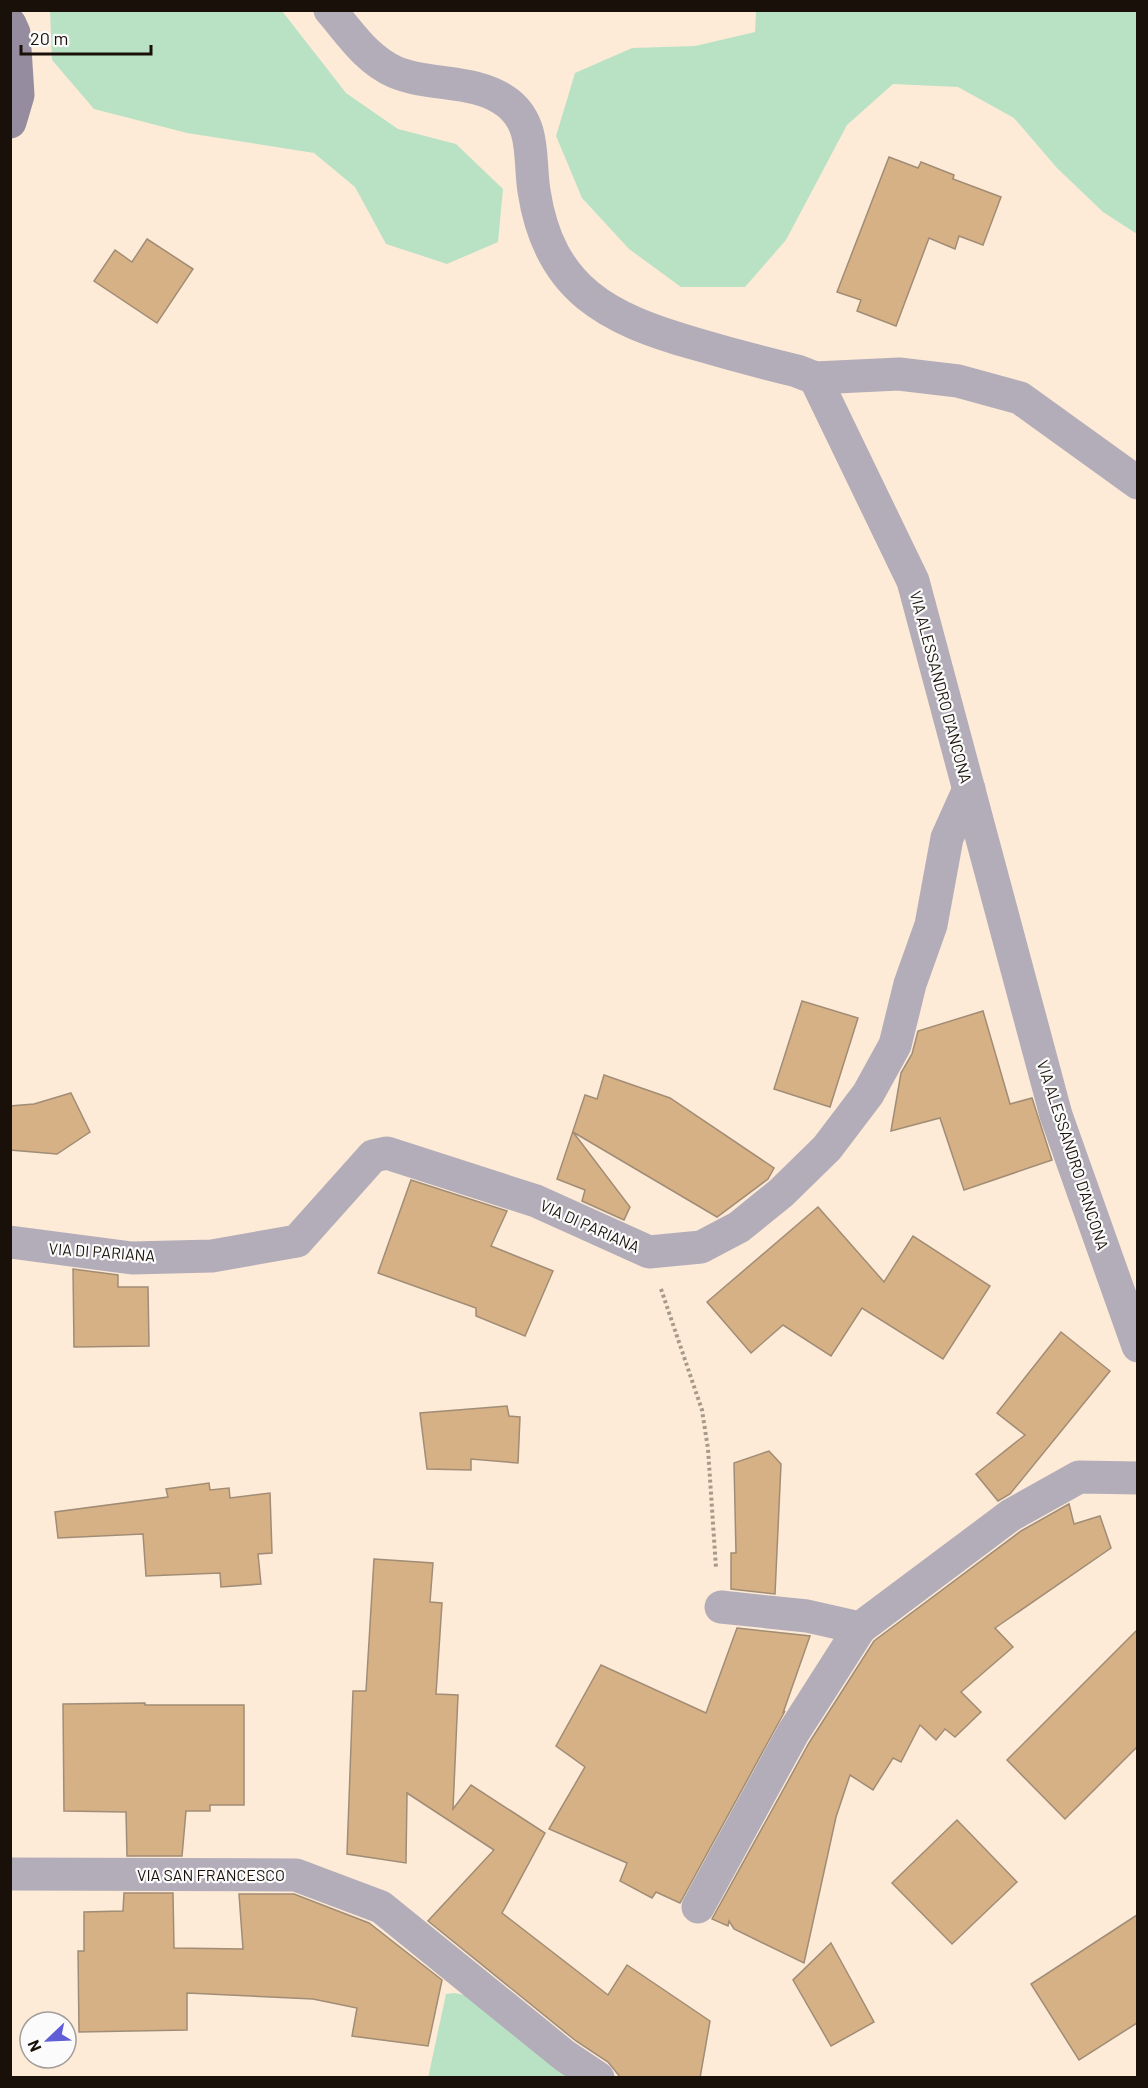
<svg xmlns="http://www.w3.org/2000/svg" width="1148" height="2088" viewBox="0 0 1148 2088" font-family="Barlow,sans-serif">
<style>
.green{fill:#b9e2c5}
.building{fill:#d7b186;stroke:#a18c75;stroke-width:1.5}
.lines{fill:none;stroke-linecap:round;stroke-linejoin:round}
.path{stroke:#a89a8a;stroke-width:4;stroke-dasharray:3 3;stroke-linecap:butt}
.street{stroke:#b3adb9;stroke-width:33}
.secondary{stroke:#958d9f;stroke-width:33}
.labels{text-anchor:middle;stroke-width:4.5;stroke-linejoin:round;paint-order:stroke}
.street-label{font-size:16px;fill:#191109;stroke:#fbfbfb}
</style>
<rect width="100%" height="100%" fill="#fdebd7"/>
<g class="green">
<polygon points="50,11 282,11 346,93 398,129 456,144 503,189 498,242 447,264 386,244 355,187 314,153 187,133 94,109 52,60"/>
<polygon points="756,11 1137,11 1137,234 1103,212 1057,168 1014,118 958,87 893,84 847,125 786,240 745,287 681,287 629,249 582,198 556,136 575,73 632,48 695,46 755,32"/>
<polygon points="454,1993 465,1995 568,2078 428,2078 446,1994"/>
</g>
<g class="building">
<polygon points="889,157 918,168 921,162 954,175 953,179 1001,197 983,245 959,236 955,249 929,238 896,326 857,311 861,300 837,292"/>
<polygon points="147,239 193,269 157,323 94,281 115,250 132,262"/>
<polygon points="802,1001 858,1018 830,1107 774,1089"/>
<polygon points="983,1011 1010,1104 1032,1098 1052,1160 964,1190 940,1118 891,1131 901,1073 912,1054 918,1031"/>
<polygon points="604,1075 670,1098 774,1168 768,1179 717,1217 573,1132 630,1207 624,1220 582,1201 585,1190 557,1179 585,1095 597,1099"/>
<polygon points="71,1093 90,1132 57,1154 10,1150 10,1106 34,1104"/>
<polygon points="411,1180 507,1211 491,1246 553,1271 525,1336 476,1316 476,1308 378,1273"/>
<polygon points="818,1207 884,1282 913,1236 990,1286 943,1359 862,1308 831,1356 783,1325 751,1353 707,1302"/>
<polygon points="73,1269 118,1275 118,1287 148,1287 149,1346 74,1347"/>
<polygon points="1061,1332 1110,1371 1010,1494 998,1501 976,1474 1025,1435 997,1413"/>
<polygon points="507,1406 509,1416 520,1417 518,1463 471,1459 471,1470 427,1469 420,1413"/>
<polygon points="769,1451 781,1464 775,1594 731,1589 731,1553 736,1553 734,1463"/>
<polygon points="209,1483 210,1490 229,1488 230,1498 270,1493 272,1553 258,1554 261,1584 221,1587 220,1573 146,1576 143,1534 58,1538 55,1512 168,1497 166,1489"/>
<polygon points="1069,1504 1074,1524 1100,1516 1111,1548 995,1628 1013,1647 961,1692 981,1712 955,1737 945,1729 936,1740 920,1725 901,1762 893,1758 873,1790 850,1775 836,1817 804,1963 734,1929 729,1921 728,1926 712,1919 809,1743 874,1641 1021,1531"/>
<polygon points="374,1559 433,1563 430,1602 442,1603 436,1694 458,1695 453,1809 471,1785 545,1833 502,1913 608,1995 627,1965 710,2021 700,2078 621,2078 608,2062 576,2041 428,1921 494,1850 407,1793 406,1863 347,1854 353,1691 366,1691"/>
<polygon points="737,1628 810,1636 783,1713 785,1711 680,1903 656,1892 652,1898 620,1881 627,1863 549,1829 585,1767 556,1746 601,1665 706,1713"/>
<polygon points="1137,1630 1137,1747 1065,1819 1007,1760"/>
<polygon points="145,1703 145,1705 244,1705 244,1805 210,1805 210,1811 186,1811 182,1856 127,1856 126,1812 64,1811 63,1704"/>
<polygon points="957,1820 1017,1882 952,1944 892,1883"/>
<polygon points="124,1893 173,1893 174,1948 243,1949 239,1894 294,1894 369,1923 442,1980 428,2046 352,2036 357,2008 313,1999 187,1993 187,2030 79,2032 78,1951 84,1951 84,1912 123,1911"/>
<polygon points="1137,1915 1137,2023 1079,2060 1031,1984"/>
<polygon points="831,1943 874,2022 831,2046 793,1980"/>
</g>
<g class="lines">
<polyline class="path" points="661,1289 702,1410 708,1449 716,1568"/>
<g class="street">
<path d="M330 10C350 33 366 59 395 72 430 87 476 78 508 103 536 125 529 159 534 191 549 290 608 319 696 344 730 354 764 363 797 371L815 378 899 374 958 381 1020 398 1138 483"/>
<polyline points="815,378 913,581 1056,1115 1138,1346"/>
<polyline points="10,1242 132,1258 212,1256 297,1241 373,1156 387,1153 536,1201 649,1252 701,1247 739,1227 781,1193 827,1148 868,1094 895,1045 910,984 931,925 947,838 969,789"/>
<polyline points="721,1607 807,1616 860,1628 1011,1515 1079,1477 1138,1478"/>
<polyline points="10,1874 296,1875 381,1907 565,2056 598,2078"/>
<polyline points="698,1907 793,1733 860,1628"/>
</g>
<polyline class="secondary" points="10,24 14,33 18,95 10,122"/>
</g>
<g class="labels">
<g class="street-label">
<text transform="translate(941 687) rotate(75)" y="6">VIA ALESSANDRO D'ANCONA</text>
<text transform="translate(1073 1155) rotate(72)" y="6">VIA ALESSANDRO D'ANCONA</text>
<text transform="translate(590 1226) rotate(24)" y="6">VIA DI PARIANA</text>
<text transform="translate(102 1252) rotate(4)" y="6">VIA DI PARIANA</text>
<text x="211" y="1881">VIA SAN FRANCESCO</text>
</g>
</g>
<rect width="1148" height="2088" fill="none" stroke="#191109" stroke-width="24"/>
<g transform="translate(48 2040) rotate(247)"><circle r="28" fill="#fbfbfb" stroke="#a19d9a" stroke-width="1.5"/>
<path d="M0-4.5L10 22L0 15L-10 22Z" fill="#605ed6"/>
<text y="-9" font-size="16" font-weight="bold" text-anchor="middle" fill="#191109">N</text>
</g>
<path d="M21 45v9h130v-9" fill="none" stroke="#191109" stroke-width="3"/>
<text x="30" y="45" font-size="18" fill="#191109" stroke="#fbfbfb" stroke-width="4.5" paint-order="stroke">20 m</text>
</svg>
